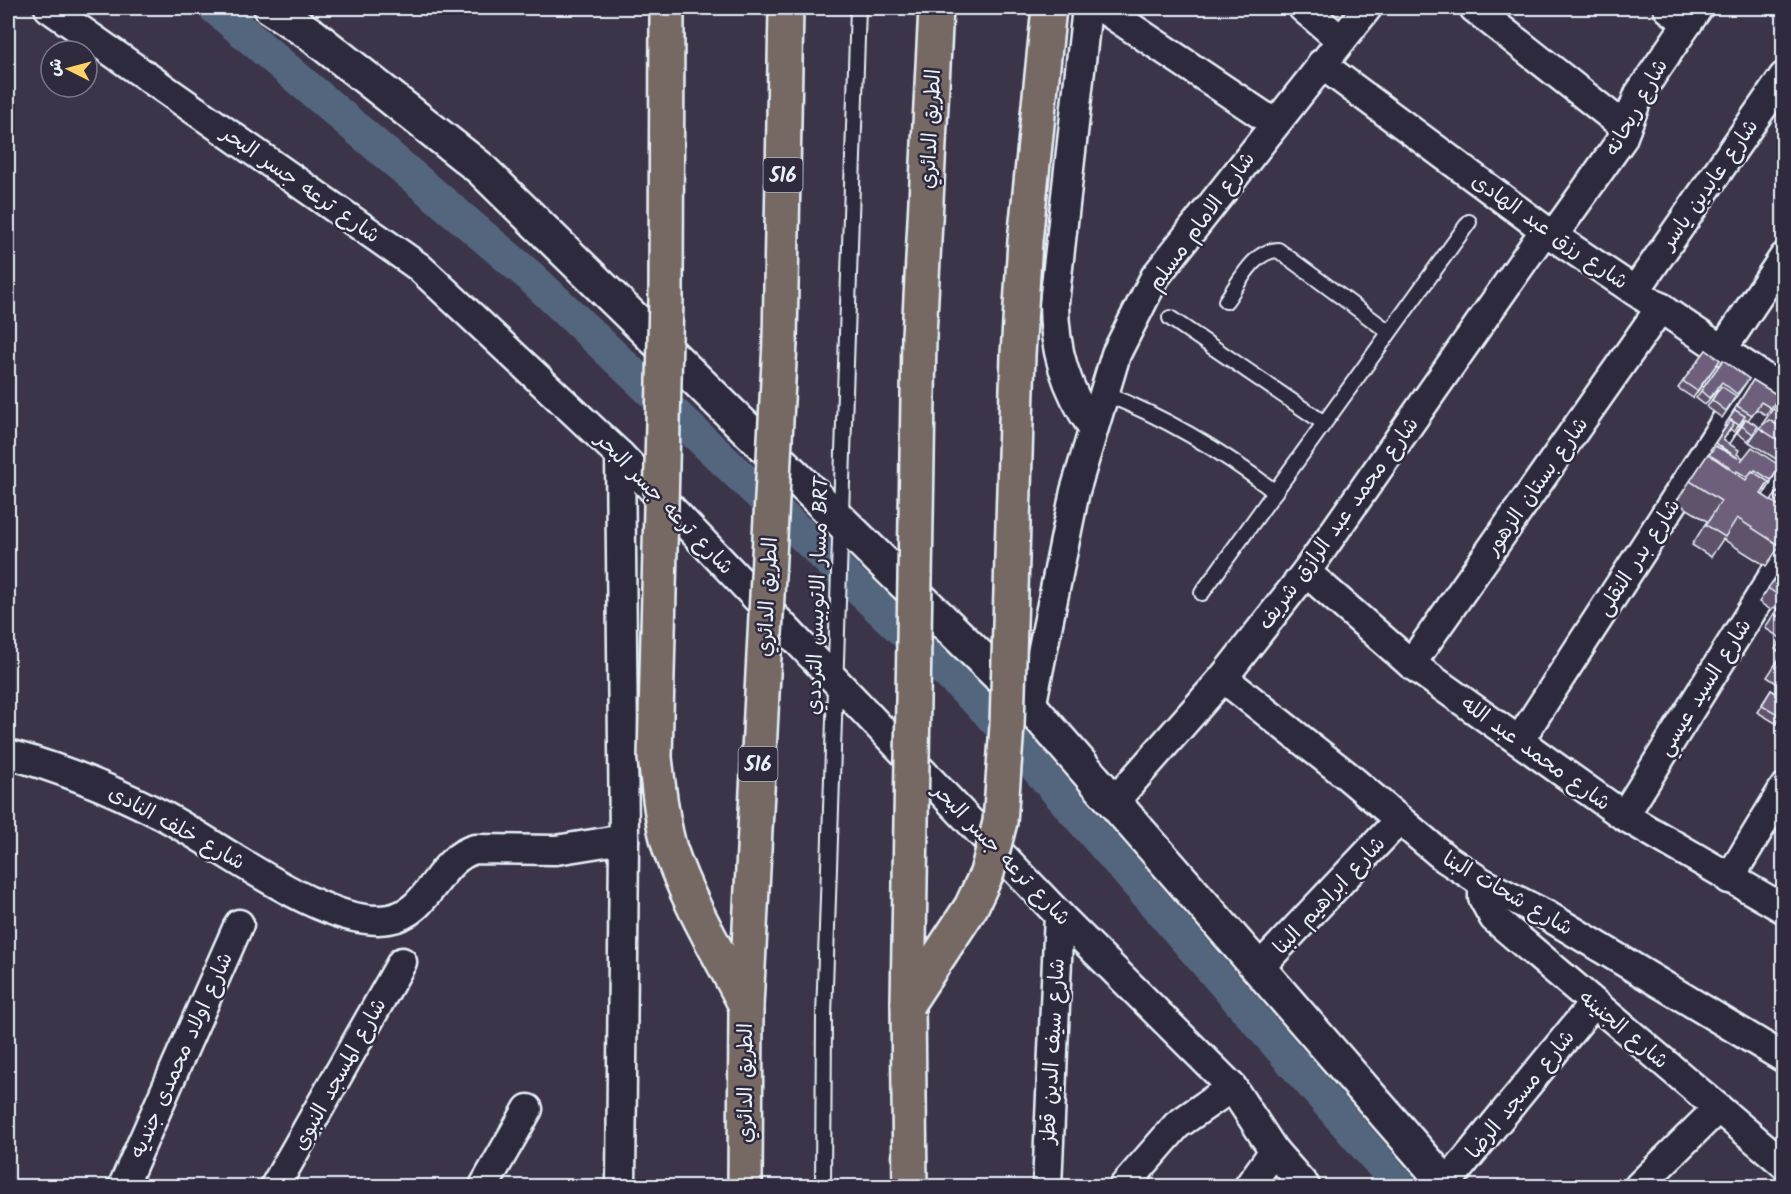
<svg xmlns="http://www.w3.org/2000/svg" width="1791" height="1194" viewBox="0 0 1791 1194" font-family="Kalam,'Playpen Sans Arabic',sans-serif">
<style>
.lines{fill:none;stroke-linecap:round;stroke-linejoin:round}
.canal{stroke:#53667e;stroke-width:33}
.service-casing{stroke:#e8f1f8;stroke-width:18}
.minor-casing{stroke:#e8f1f8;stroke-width:33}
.tertiary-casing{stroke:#e8f1f8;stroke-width:38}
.motorway-casing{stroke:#e8f1f8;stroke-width:38}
.service{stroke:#2f2a3d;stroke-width:14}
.minor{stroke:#2f2a3d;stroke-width:28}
.tertiary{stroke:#2f2a3d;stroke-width:33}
.motorway{stroke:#766964;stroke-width:33}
.motorway-bridge-casing{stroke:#e8f1f8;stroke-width:38;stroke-linecap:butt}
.motorway-bridge{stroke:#766964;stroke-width:33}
.wall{fill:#5f536b;stroke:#e8f1f8;stroke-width:1.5}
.building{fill:#6e607c;stroke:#e8f1f8;stroke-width:1.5}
.labels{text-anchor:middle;stroke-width:5;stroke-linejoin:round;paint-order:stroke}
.shield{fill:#2f2a3d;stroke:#b0b5c0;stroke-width:1.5}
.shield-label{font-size:20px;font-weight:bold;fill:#e8f1f8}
.street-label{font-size:21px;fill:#e8f1f8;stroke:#2f2a3d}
</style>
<rect width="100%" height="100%" fill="#3c354a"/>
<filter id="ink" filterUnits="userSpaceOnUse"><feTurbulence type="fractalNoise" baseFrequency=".0167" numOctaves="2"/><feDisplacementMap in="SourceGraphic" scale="12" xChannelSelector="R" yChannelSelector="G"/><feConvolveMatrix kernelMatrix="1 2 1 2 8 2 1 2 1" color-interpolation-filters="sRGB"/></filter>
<g filter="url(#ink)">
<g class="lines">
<polyline class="canal" points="215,8 531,277 986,710 1400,1186"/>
<defs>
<g id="service">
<path d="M1226 301C1239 283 1254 250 1278 250L1389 332"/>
<polyline points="1170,318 1324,423"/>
<path d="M1103 393C1167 418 1221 450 1275 492"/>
<polyline points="1202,593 1469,222"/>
<polyline points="823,1186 824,1016 858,8"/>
</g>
<g id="minor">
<polyline points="49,8 419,267 620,455 1059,915 1232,1087 1274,1151 1305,1186"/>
<path d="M1087 8 1054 303C1054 350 1066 388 1092 427"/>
<polyline points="1102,8 1274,123"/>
<polyline points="1303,8 1341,40"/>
<polyline points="1474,8 1626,128"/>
<polyline points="1668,8 1687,23"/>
<polyline points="1321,64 1553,236 1784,391"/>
<polyline points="1553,236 1622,139 1639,94 1698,8"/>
<polyline points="1635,291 1784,76"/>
<polyline points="1722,350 1784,257"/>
<polyline points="620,455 624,839 621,1186"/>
<path d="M1784 480C1765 509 1749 514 1784 535"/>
<polyline points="1306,572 1411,664 1624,816 1784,909"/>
<polyline points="1411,664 1661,307"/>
<polyline points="1223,678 1345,774 1445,858 1483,883 1548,916 1784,1058"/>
<polyline points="1031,707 1075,491 1116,354 1155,277 1367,8"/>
<polyline points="1519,741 1757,373"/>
<path d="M8 754C61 768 111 789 160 814 218 843 326 930 389 919 431 912 436 860 475 849L556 850 624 839"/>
<polyline points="1114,802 1223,678 1306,572 1545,230"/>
<polyline points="1624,816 1784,559"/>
<polyline points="1729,879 1784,788"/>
<polyline points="1483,883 1483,898 1494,918 1784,1164"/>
<polyline points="1258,969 1399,820"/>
<polyline points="1446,1184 1594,1003"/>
<polyline points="123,1186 239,924"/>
<polyline points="275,1186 402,962"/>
<polyline points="484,1186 528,1109"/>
<polyline points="1047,1186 1059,915"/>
<polyline points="1124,1186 1177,1125 1232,1087"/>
<polyline points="1249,1186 1274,1151"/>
<polyline points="1639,1186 1718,1108"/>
</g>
<polyline id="tertiary" points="271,8 312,35 480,168 1031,707 1448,1186"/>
<g id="motorway">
<polyline points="919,336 936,8"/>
<polyline points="780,342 786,8"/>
<polyline points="908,1003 910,1186"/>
</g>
</defs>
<use href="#service" class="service-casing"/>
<use href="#minor" class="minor-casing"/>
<use href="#tertiary" class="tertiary-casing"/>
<use href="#motorway" class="motorway-casing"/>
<use href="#service" class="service"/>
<use href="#minor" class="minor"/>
<use href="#tertiary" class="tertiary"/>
<use href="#motorway" class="motorway"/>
<defs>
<g id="motorway-bridge">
<path d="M667 8 666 298 655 758C659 788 661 820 670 849 688 903 720 955 746 1006"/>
<polyline points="908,1003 971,907 987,873 1000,822 1007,726 1018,355 1025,241 1049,8"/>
<polyline points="908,1003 919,336"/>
<polyline points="745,1186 746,1006 780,342"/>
</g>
</defs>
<use href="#motorway-bridge" class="motorway-bridge-casing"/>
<use href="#motorway-bridge" class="motorway-bridge"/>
</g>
<g class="wall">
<polygon points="1706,350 1720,360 1693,398 1678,388"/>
<polygon points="1723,360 1749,379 1722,418 1707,407 1718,390 1717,389 1705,405 1696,398"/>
<polygon points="1784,368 1784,386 1776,381"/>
<polygon points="1753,380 1779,396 1766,415 1756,409 1748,420 1753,434 1748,441 1737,433 1745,421 1743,419 1734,432 1730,429 1723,440 1737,454 1743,458 1780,466 1770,483 1771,483 1763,495 1771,501 1784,483 1784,540 1766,566 1723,539 1711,557 1692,545 1707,521 1676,502 1708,454 1708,455 1711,451 1710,450 1726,426 1724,426 1733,413 1732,413"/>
<polygon points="1784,393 1784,448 1776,459 1749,442 1759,428 1764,424 1763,423"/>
<polygon points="1784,565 1784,688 1767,677 1782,654 1775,649 1782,639 1765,628 1777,609 1774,607 1771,610 1759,602"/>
<polygon points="1771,690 1784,698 1784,728 1757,712"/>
</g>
<g class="building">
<polygon points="1706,350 1720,360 1697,391 1683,381"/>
<polygon points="1723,360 1749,379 1737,394 1722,382 1709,398 1701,391"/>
<polygon points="1753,380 1779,396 1771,408 1761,402 1752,415 1737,406"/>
<polygon points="1721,386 1736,396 1726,411 1712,400"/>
<polygon points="1784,393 1784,426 1781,424 1783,419 1780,417 1781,415 1773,409"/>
<polygon points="1735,410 1745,416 1739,425 1729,419"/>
<polygon points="1746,419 1758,426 1753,434 1742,426"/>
<polygon points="1769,420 1782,428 1784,426 1784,444 1759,428"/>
<polygon points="1730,421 1734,423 1723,440 1739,450 1737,454 1743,458 1741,461 1752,447 1780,466 1771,480 1755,470 1753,472 1752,471 1747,477 1737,471 1736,473 1728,468 1730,467 1709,455 1715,446 1738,458 1715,443"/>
<polygon points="1708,454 1746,480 1752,471 1769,482 1761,494 1784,509 1784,540 1780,546 1737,518 1725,537 1706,525 1721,501 1690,481"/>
<polygon points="1769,482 1771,483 1766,491 1764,490"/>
<polygon points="1784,483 1784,502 1775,496"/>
<polygon points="1784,566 1784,593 1781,597 1768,588"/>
<polygon points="1784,600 1784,620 1774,614"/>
<polygon points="1784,653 1784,668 1777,663"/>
<polygon points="1771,690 1784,698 1784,718 1762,705"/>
</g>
</g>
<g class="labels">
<g class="shield">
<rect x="763.5" y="158" width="39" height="34" rx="4.5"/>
<rect x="738.5" y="747" width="39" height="34" rx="4.5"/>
</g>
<g class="shield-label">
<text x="783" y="182">516</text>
<text x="758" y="771">516</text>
</g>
<g class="street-label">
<text transform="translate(1636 107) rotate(-61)" y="7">شارع ريحانه</text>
<text transform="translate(930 129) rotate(-87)" y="7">الطريق الدائري</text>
<text transform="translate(301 184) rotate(35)" y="7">شارع ترعه جسر البحر</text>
<text transform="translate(1709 184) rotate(-55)" y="7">شارع عابدين ياسر</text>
<text transform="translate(1201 221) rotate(-54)" y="7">شارع الامام مسلم</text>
<text transform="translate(1550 231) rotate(35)" y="7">شارع رزق عبد الهادى</text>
<text transform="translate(1536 486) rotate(-55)" y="7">شارع بستان الزهور</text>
<text transform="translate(665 503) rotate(46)" y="7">شارع ترعه جسر البحر</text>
<text transform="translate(1338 523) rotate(-54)" y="7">شارع محمد عبد الرازق شريف</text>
<text transform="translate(1638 557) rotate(-57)" y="7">شارع بدر النقلى</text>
<text transform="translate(817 596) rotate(-88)" y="7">مسار الاتوبيس الترددي BRT</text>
<text transform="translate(767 597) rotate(-87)" y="7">الطريق الدائري</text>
<text transform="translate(1704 687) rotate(-58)" y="7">شارع السيد عيسي</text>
<text transform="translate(1536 753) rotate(36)" y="7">شارع محمد عبد الله</text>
<text transform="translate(177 827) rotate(29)" y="7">شارع خلف النادى</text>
<text transform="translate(1002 854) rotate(46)" y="7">شارع ترعه جسر البحر</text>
<text transform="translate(1508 893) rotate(30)" y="7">شارع شحات البنا</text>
<text transform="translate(1329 895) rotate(-47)" y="7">شارع ابراهيم البنا</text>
<text transform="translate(1624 1029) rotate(40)" y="7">شارع الجنينه</text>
<text transform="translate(1052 1051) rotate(-87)" y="7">شارع سيف الدين قطز</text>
<text transform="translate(181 1055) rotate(-66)" y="7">شارع اولاد محمدى جنديه</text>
<text transform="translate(339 1074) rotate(-61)" y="7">شارع المسجد النبوى</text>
<text transform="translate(745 1083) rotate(-90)" y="7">الطريق الدائري</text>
<text transform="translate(1520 1094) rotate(-51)" y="7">شارع مسجد الرضا</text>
</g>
</g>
<rect width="1791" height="1194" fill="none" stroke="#2f2a3d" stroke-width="30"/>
<rect x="15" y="15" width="1761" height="1164" fill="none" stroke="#e8f1f8" stroke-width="2" filter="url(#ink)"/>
<g transform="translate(69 69) rotate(276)"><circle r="28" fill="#2f2a3d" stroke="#797a88" stroke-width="1.5"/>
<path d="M0-4.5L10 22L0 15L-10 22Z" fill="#ffd166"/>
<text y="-9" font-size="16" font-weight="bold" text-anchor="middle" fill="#e8f1f8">ش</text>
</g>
</svg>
